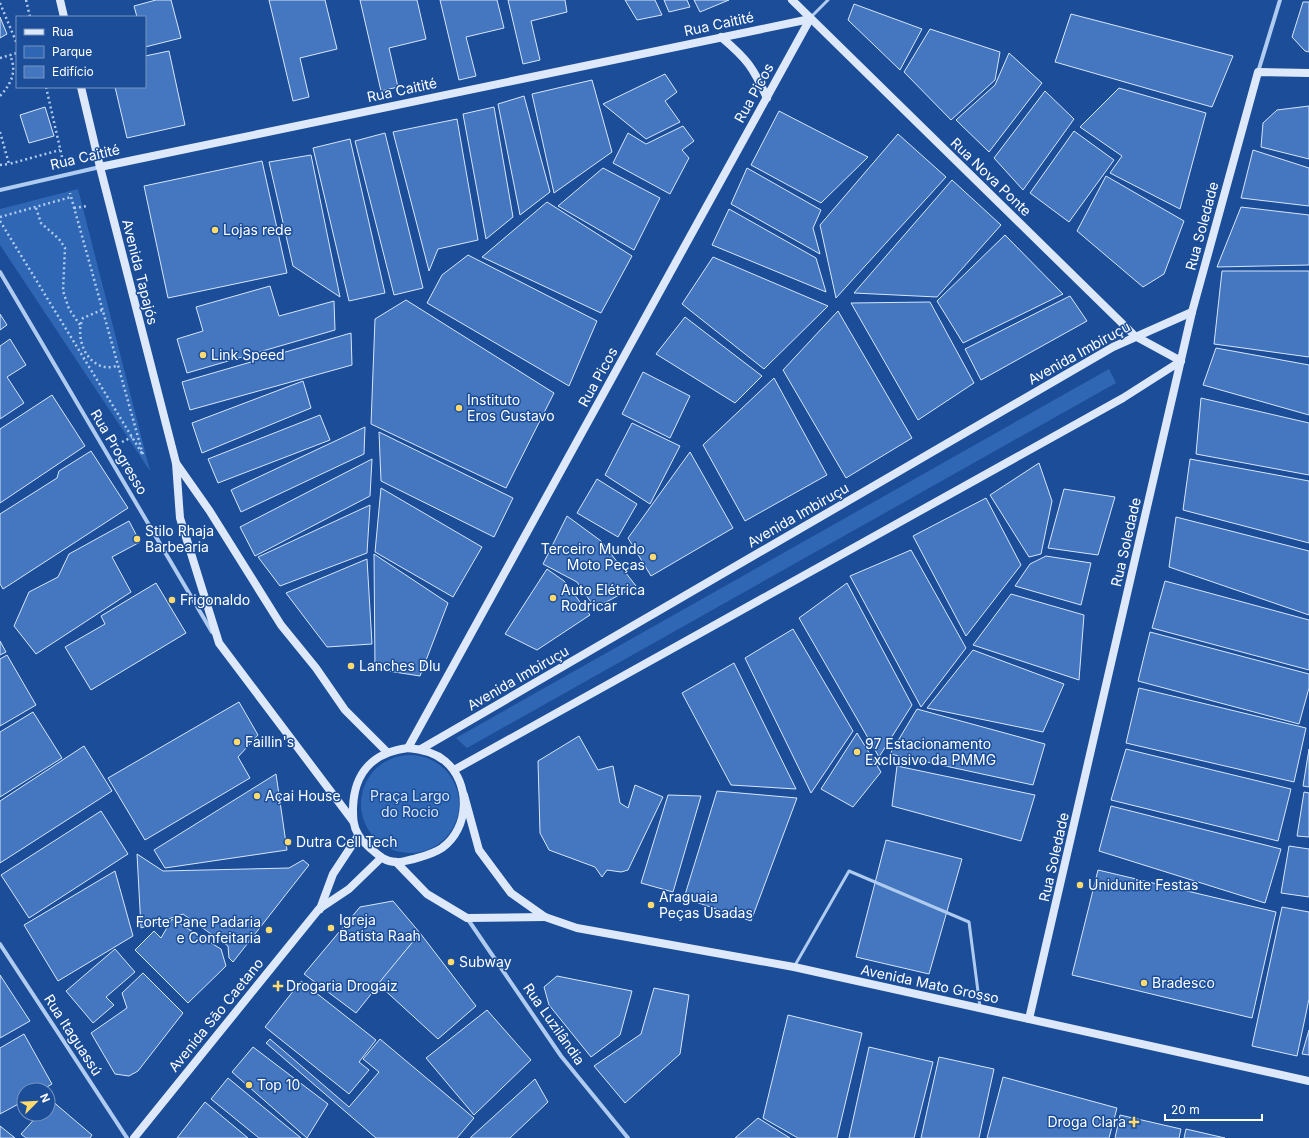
<svg xmlns="http://www.w3.org/2000/svg" width="1309" height="1138" viewBox="0 0 1309 1138" font-family="Inter,sans-serif">
<style>
.green{fill:#2f67b5}
.building{fill:#4477bf;stroke:#d6e6fb}
.lines{fill:none;stroke-linecap:round;stroke-linejoin:round}
.path{stroke:#afcbf0;stroke-width:2.5;stroke-dasharray:2 3;stroke-linecap:butt}
.lane{stroke:#afcbf0;stroke-width:3}
.street{stroke:#afcbf0;stroke-width:4}
.secondary{stroke:#dde9fb;stroke-width:8}
.poi-dot{fill:#ffda6f;stroke:#1b4d98;stroke-width:1.5}
.labels{text-anchor:middle;stroke-width:3;stroke-linejoin:round;paint-order:stroke}
.street-label{font-size:14px;fill:#fff;stroke:#1b4d98}
.poi-label{font-size:14px;fill:#fff;stroke:#1b4d98;text-anchor:start}
.park-label{font-size:14px;fill:#d6e6fb;stroke:#1b4d98}
</style>
<rect width="100%" height="100%" fill="#1b4d98"/>
<g class="green">
<polygon points="78,189 150,471 0,245 0,209"/>
<polygon points="1109,369 1116,383 467,748 456,738"/>
<circle cx="410" cy="804" r="49"/>
</g>
<g class="building">
<polygon points="156,0 171,0 181,38 145,47 145,17 137,17 134,6"/>
<polygon points="269,0 325,0 337,49 300,58 309,97 293,101"/>
<polygon points="360,0 417,0 426,39 389,48 398,87 381,91"/>
<polygon points="440,0 497,0 504,28 466,37 476,76 459,80"/>
<polygon points="508,0 565,0 567,12 531,21 540,60 523,64"/>
<polygon points="625,0 655,0 662,15 637,20"/>
<polygon points="664,0 687,0 690,7 669,12"/>
<polygon points="694,0 729,0 700,12"/>
<polygon points="1303,2 1309,2 1309,52 1305,51 1292,37"/>
<polygon points="854,4 922,29 900,70 848,20"/>
<polygon points="1071,14 1233,56 1212,107 1055,62"/>
<polygon points="0,17 7,34 0,38"/>
<polygon points="930,29 1000,52 995,80 951,120 904,72"/>
<polygon points="169,51 185,125 127,138 115,87 145,87 145,56"/>
<polygon points="1009,53 1042,83 989,152 956,120 995,85"/>
<polygon points="665,74 677,92 665,101 680,122 646,139 603,104"/>
<polygon points="592,80 612,152 554,193 532,94"/>
<polygon points="1119,88 1206,113 1180,209 1110,173 1122,156 1080,127"/>
<polygon points="1045,91 1074,119 1023,190 994,158"/>
<polygon points="524,96 550,192 520,215 498,104"/>
<polygon points="1309,106 1309,159 1261,147 1263,123 1277,110"/>
<polygon points="45,107 54,136 29,143 20,115"/>
<polygon points="494,107 513,217 486,239 463,114"/>
<polygon points="779,111 868,157 821,203 751,165"/>
<polygon points="457,119 478,240 438,249 429,271 393,132"/>
<polygon points="683,126 694,141 682,150 689,158 670,194 613,163 628,133 646,144"/>
<polygon points="1074,131 1114,160 1069,222 1030,193"/>
<polygon points="385,133 423,288 394,295 355,141"/>
<polygon points="898,134 946,177 836,298 820,225"/>
<polygon points="350,139 385,293 349,301 313,148"/>
<polygon points="1253,150 1309,168 1309,206 1241,198"/>
<polygon points="311,155 340,297 293,266 269,162"/>
<polygon points="262,161 287,273 168,298 144,186"/>
<polygon points="603,168 660,198 634,250 558,206"/>
<polygon points="747,168 821,210 813,228 820,254 731,204"/>
<polygon points="1106,176 1184,221 1164,274 1143,287 1077,231"/>
<polygon points="952,180 1001,225 937,297 854,293"/>
<polygon points="547,202 632,256 601,313 482,257"/>
<polygon points="1241,207 1309,215 1309,265 1217,267"/>
<polygon points="729,209 816,258 826,292 712,245"/>
<polygon points="1005,235 1063,294 963,343 937,301"/>
<polygon points="468,255 597,321 569,386 427,303 442,275"/>
<polygon points="713,257 828,306 764,369 682,304"/>
<polygon points="1222,271 1309,271 1309,357 1214,344"/>
<polygon points="270,286 279,316 334,301 335,330 187,373 177,339 203,331 196,307"/>
<polygon points="1070,296 1087,321 981,380 965,349"/>
<polygon points="406,300 554,393 506,488 371,424 375,319"/>
<polygon points="930,302 974,383 918,420 851,303"/>
<polygon points="838,311 912,438 846,478 783,370"/>
<polygon points="0,314 7,325 0,330"/>
<polygon points="685,317 762,376 735,403 656,354"/>
<polygon points="351,333 352,365 190,410 182,382"/>
<polygon points="10,339 26,365 7,377 24,403 0,419 0,346"/>
<polygon points="1216,348 1309,365 1309,415 1203,385"/>
<polygon points="643,372 690,396 670,438 622,414"/>
<polygon points="774,378 827,475 745,521 703,445"/>
<polygon points="303,381 311,408 202,453 192,423"/>
<polygon points="52,395 85,446 0,503 0,429"/>
<polygon points="1201,398 1309,423 1309,475 1196,454"/>
<polygon points="320,415 330,440 218,483 208,459"/>
<polygon points="632,423 680,446 650,504 605,475"/>
<polygon points="365,427 364,454 241,512 231,490"/>
<polygon points="379,432 513,498 494,537 381,481"/>
<polygon points="91,451 128,508 3,589 0,584 0,514 57,478 59,471"/>
<polygon points="690,452 733,528 651,576 628,538"/>
<polygon points="372,459 370,496 255,556 240,527"/>
<polygon points="1190,459 1309,481 1309,543 1183,510"/>
<polygon points="1039,463 1052,501 1041,554 1029,557 990,495"/>
<polygon points="597,479 637,504 618,537 577,513"/>
<polygon points="381,488 482,547 453,597 375,552"/>
<polygon points="1064,489 1115,497 1098,555 1048,548"/>
<polygon points="986,498 1021,565 966,636 913,536"/>
<polygon points="370,505 367,553 280,586 258,557"/>
<polygon points="567,516 601,541 636,586 595,608 577,582 543,564"/>
<polygon points="1176,517 1309,551 1309,615 1169,567"/>
<polygon points="129,521 140,542 112,557 131,592 36,654 14,626 29,592 58,577 69,554"/>
<polygon points="911,550 966,648 921,707 850,576"/>
<polygon points="374,554 448,603 420,676 375,669"/>
<polygon points="1046,556 1091,563 1081,605 1015,586 1030,564"/>
<polygon points="367,559 372,644 327,647 286,593"/>
<polygon points="547,569 564,581 590,615 537,650 505,634"/>
<polygon points="1165,581 1309,620 1309,670 1152,628"/>
<polygon points="156,583 186,633 91,690 65,647 105,624 101,616"/>
<polygon points="847,583 912,705 879,757 799,618"/>
<polygon points="1011,594 1084,615 1079,680 973,645"/>
<polygon points="793,629 853,731 811,793 745,658"/>
<polygon points="1150,632 1309,674 1309,688 1299,724 1138,681"/>
<polygon points="0,641 6,652 0,655"/>
<polygon points="973,650 1064,684 1043,732 927,708"/>
<polygon points="7,655 36,705 0,726 0,659"/>
<polygon points="734,663 796,789 731,785 682,693"/>
<polygon points="1139,688 1306,728 1294,782 1126,743"/>
<polygon points="239,702 258,735 238,757 250,778 145,840 108,778"/>
<polygon points="917,709 1045,744 1033,785 890,754"/>
<polygon points="33,712 62,758 0,797 0,732"/>
<polygon points="857,733 881,772 853,807 821,789"/>
<polygon points="579,736 598,770 613,766 620,803 628,808 635,785 663,797 628,870 621,872 607,870 602,877 595,867 549,850 540,833 538,761"/>
<polygon points="84,746 112,791 0,863 0,801"/>
<polygon points="1126,749 1291,789 1278,841 1111,800"/>
<polygon points="1309,749 1309,787 1303,786"/>
<polygon points="897,766 1035,795 1021,841 892,806"/>
<polygon points="276,774 287,850 165,868 154,850"/>
<polygon points="717,791 797,798 751,921 684,898"/>
<polygon points="1304,792 1309,793 1309,837 1297,836"/>
<polygon points="668,795 701,796 673,892 641,883"/>
<polygon points="1111,806 1281,849 1265,903 1099,851"/>
<polygon points="101,811 128,854 29,918 1,875"/>
<polygon points="886,840 962,859 929,974 856,957"/>
<polygon points="1289,846 1309,849 1309,897 1281,893"/>
<polygon points="137,854 163,871 289,868 303,860 309,865 233,962 229,958 228,946 183,914 141,928"/>
<polygon points="1098,870 1276,912 1252,1018 1072,975"/>
<polygon points="115,871 133,936 58,981 24,925"/>
<polygon points="393,901 420,933 356,1013 304,974 360,907"/>
<polygon points="1282,907 1309,912 1309,999 1297,1056 1252,1046"/>
<polygon points="172,919 221,949 226,966 188,1003 135,950 154,931 161,938"/>
<polygon points="420,933 476,1006 438,1039 378,984"/>
<polygon points="115,949 135,972 106,997 114,1005 93,1023 66,991"/>
<polygon points="143,973 183,1013 138,1071 129,1076 115,1074 91,1033 127,1008 122,993"/>
<polygon points="0,975 30,1021 0,1038"/>
<polygon points="557,976 632,991 620,1035 591,1057 549,1005 544,987"/>
<polygon points="301,981 376,1040 359,1062 369,1070 349,1094 265,1027"/>
<polygon points="654,988 689,995 680,1054 625,1103 594,1066 641,1034"/>
<polygon points="487,1010 531,1060 474,1115 426,1058"/>
<polygon points="788,1015 862,1033 837,1138 798,1138 763,1118"/>
<polygon points="1309,1030 1309,1055 1302,1054"/>
<polygon points="24,1034 52,1084 42,1090 24,1090 24,1101 0,1114 0,1048"/>
<polygon points="270,1039 349,1107 379,1072 363,1059 380,1039 474,1118 457,1138 376,1138 266,1043"/>
<polygon points="253,1047 328,1104 307,1138 232,1072"/>
<polygon points="869,1047 933,1062 914,1138 849,1138"/>
<polygon points="939,1057 994,1069 979,1138 921,1138"/>
<polygon points="1003,1077 1117,1108 1109,1138 987,1138"/>
<polygon points="228,1078 301,1138 259,1138 211,1099"/>
<polygon points="535,1079 548,1102 510,1138 470,1138"/>
<polygon points="51,1100 92,1135 90,1138 26,1138 21,1134 39,1114 48,1114 48,1104"/>
<polygon points="205,1102 248,1138 177,1138"/>
<polygon points="1120,1115 1181,1129 1179,1138 1115,1138"/>
<polygon points="758,1118 790,1138 735,1138"/>
<polygon points="0,1126 15,1138 0,1138"/>
<polygon points="1186,1129 1225,1138 1184,1138"/>
</g>
<g class="lines">
<g class="path">
<polyline points="26,0 30,17"/>
<polyline points="0,3 17,44"/>
<polyline points="0,58 17,53"/>
<polyline points="46,87 62,157"/>
<path d="M0 96C12 83 17 71 10 55"/>
<polyline points="0,132 9,164 60,150"/>
<polyline points="0,165 9,164"/>
<polyline points="36,208 41,223 59,239 65,248 63,291 69,309 80,325"/>
<polyline points="74,208 88,206"/>
<polyline points="0,217 71,197"/>
<polyline points="0,221 143,455 70,193"/>
<path d="M102 310 83 318C75 335 84 363 105 367 109 368 114 366 118 366"/>
<polyline points="122,442 132,437"/>
</g>
<g class="lane">
<polyline points="811,17 828,0"/>
<polyline points="794,967 849,871 969,922 980,1007"/>
</g>
<g class="street">
<polyline points="1258,72 1280,0"/>
<polyline points="0,190 100,167"/>
<polyline points="0,272 212,632"/>
<polyline points="467,918 561,1056 628,1138"/>
<polyline points="0,944 127,1138"/>
</g>
<g class="secondary">
<polyline points="60,0 64,17"/>
<path d="M721 37C747 59 753 67 767 98"/>
<polyline points="81,87 100,167 176,463 180,518 219,643 353,821"/>
<polyline points="100,167 810,19"/>
<polyline points="176,463 209,510 281,625 316,668 345,710 387,752"/>
<polyline points="408,748 810,19"/>
<path d="M408 748C421 749 434 752 445 761 471 783 470 828 442 848 433 854 424 856 414 859 408 860 401 863 396 862 385 862 378 855 370 848 366 844 360 839 358 834 353 826 353 818 353 808 354 772 374 752 408 748Z"/>
<polyline points="421,749 1113,347 1192,312"/>
<polyline points="454,770 1123,398 1181,361 1135,336 792,0"/>
<polyline points="464,795 479,850 511,893 545,917 577,928 794,967 1309,1081"/>
<polyline points="396,862 427,894 467,918 545,917"/>
<polyline points="320,909 333,874 358,836"/>
<polyline points="1029,1019 1192,312 1258,72 1309,73"/>
<polyline points="134,1138 319,909 349,889 381,858"/>
</g>
</g>
<g class="poi-dot">
<circle cx="215" cy="230" r="4"/>
<circle cx="203" cy="355" r="4"/>
<circle cx="459" cy="408" r="4"/>
<circle cx="137" cy="539" r="4"/>
<circle cx="653" cy="557" r="4"/>
<circle cx="553" cy="598" r="4"/>
<circle cx="172" cy="600" r="4"/>
<circle cx="351" cy="666" r="4"/>
<circle cx="237" cy="742" r="4"/>
<circle cx="857" cy="752" r="4"/>
<circle cx="257" cy="796" r="4"/>
<circle cx="288" cy="842" r="4"/>
<circle cx="1080" cy="885" r="4"/>
<circle cx="651" cy="905" r="4"/>
<circle cx="331" cy="928" r="4"/>
<circle cx="269" cy="930" r="4"/>
<circle cx="451" cy="962" r="4"/>
<circle cx="1144" cy="983" r="4"/>
<path d="M276 980h4v4h4v4h-4v4h-4v-4h-4v-4h4z"/>
<circle cx="249" cy="1085" r="4"/>
<path d="M1132 1116h4v4h4v4h-4v4h-4v-4h-4v-4h4z"/>
</g>
<g class="labels">
<g class="street-label">
<text transform="translate(719 24) rotate(-12)" y="5">Rua Caitité</text>
<text transform="translate(402 90) rotate(-12)" y="5">Rua Caitité</text>
<text transform="translate(754 93) rotate(-61)" y="5">Rua Picos</text>
<text transform="translate(85 157) rotate(-13)" y="5">Rua Caitité</text>
<text transform="translate(991 177) rotate(44)" y="5">Rua Nova Ponte</text>
<text transform="translate(1202 226) rotate(-75)" y="5">Rua Soledade</text>
<text transform="translate(140 272) rotate(76)" y="5">Avenida Tapajós</text>
<text transform="translate(1079 353) rotate(-29)" y="5">Avenida Imbiruçu</text>
<text transform="translate(598 377) rotate(-61)" y="5">Rua Picos</text>
<text transform="translate(119 452) rotate(59)" y="5">Rua Progresso</text>
<text transform="translate(798 515) rotate(-30)" y="5">Avenida Imbiruçu</text>
<text transform="translate(1126 542) rotate(-77)" y="5">Rua Soledade</text>
<text transform="translate(518 678) rotate(-30)" y="5">Avenida Imbiruçu</text>
<text transform="translate(1054 857) rotate(-77)" y="5">Rua Soledade</text>
<text transform="translate(930 984) rotate(12)" y="5">Avenida Mato Grosso</text>
<text transform="translate(216 1015) rotate(-51)" y="5">Avenida São Caetano</text>
<text transform="translate(554 1024) rotate(55)" y="5">Rua Luzilândia</text>
<text transform="translate(73 1035) rotate(57)" y="5">Rua Itaguassú</text>
</g>
<g class="poi-label">
<text x="223" y="235">Lojas rede</text>
<text x="211" y="360">Link Speed</text>
<text x="467" y="405">Instituto<tspan x="467" dy="16">Eros Gustavo</tspan></text>
<text x="145" y="536">Stilo Rhaja<tspan x="145" dy="16">Barbearia</tspan></text>
<text x="645" y="554" text-anchor="end">Terceiro Mundo<tspan x="645" dy="16">Moto Peças</tspan></text>
<text x="561" y="595">Auto Elétrica<tspan x="561" dy="16">Rodricar</tspan></text>
<text x="180" y="605">Frigonaldo</text>
<text x="359" y="671">Lanches Dlu</text>
<text x="245" y="747">Faillin's</text>
<text x="865" y="749">97 Estacionamento<tspan x="865" dy="16">Exclusivo da PMMG</tspan></text>
<text x="265" y="801">Açai House</text>
<text x="296" y="847">Dutra Cell Tech</text>
<text x="1088" y="890">Unidunite Festas</text>
<text x="659" y="902">Araguaia<tspan x="659" dy="16">Peças Usadas</tspan></text>
<text x="339" y="925">Igreja<tspan x="339" dy="16">Batista Raah</tspan></text>
<text x="261" y="927" text-anchor="end">Forte Pane Padaria<tspan x="261" dy="16">e Confeitaria</tspan></text>
<text x="459" y="967">Subway</text>
<text x="1152" y="988">Bradesco</text>
<text x="286" y="991">Drogaria Drogaiz</text>
<text x="257" y="1090">Top 10</text>
<text x="1126" y="1127" text-anchor="end">Droga Clara</text>
</g>
<g class="park-label">
<text x="410" y="801">Praça Largo<tspan x="410" dy="16">do Rocio</tspan></text>
</g>
</g>
<rect x="16" y="16" width="130" height="72" fill="#1b4d98" stroke="#7694c1"/>
<rect x="24" y="29" width="20" height="6" fill="#dde9fb" stroke="#7694c1"/>
<text x="52" y="36" font-size="12" fill="#ffffff">Rua</text>
<rect x="24" y="46" width="20" height="12" fill="#2f67b5" stroke="#7694c1"/>
<text x="52" y="56" font-size="12" fill="#ffffff">Parque</text>
<rect x="24" y="66" width="20" height="12" fill="#4477bf" stroke="#7694c1"/>
<text x="52" y="76" font-size="12" fill="#ffffff">Edifício</text>
<g transform="translate(36 1102) rotate(66)"><circle r="19" fill="#1b4d98" stroke="#7694c1"/>
<path d="M0-3L7 15L0 10L-7 15Z" fill="#ffda6f"/>
<text y="-6" font-size="11" font-weight="bold" text-anchor="middle" fill="#ffffff">N</text>
</g>
<path d="M1165 1114v6h97v-6" fill="none" stroke="#ffffff" stroke-width="2"/>
<text x="1171" y="1114" font-size="12" fill="#ffffff" stroke="#1b4d98" stroke-width="3" paint-order="stroke">20 m</text>
</svg>
